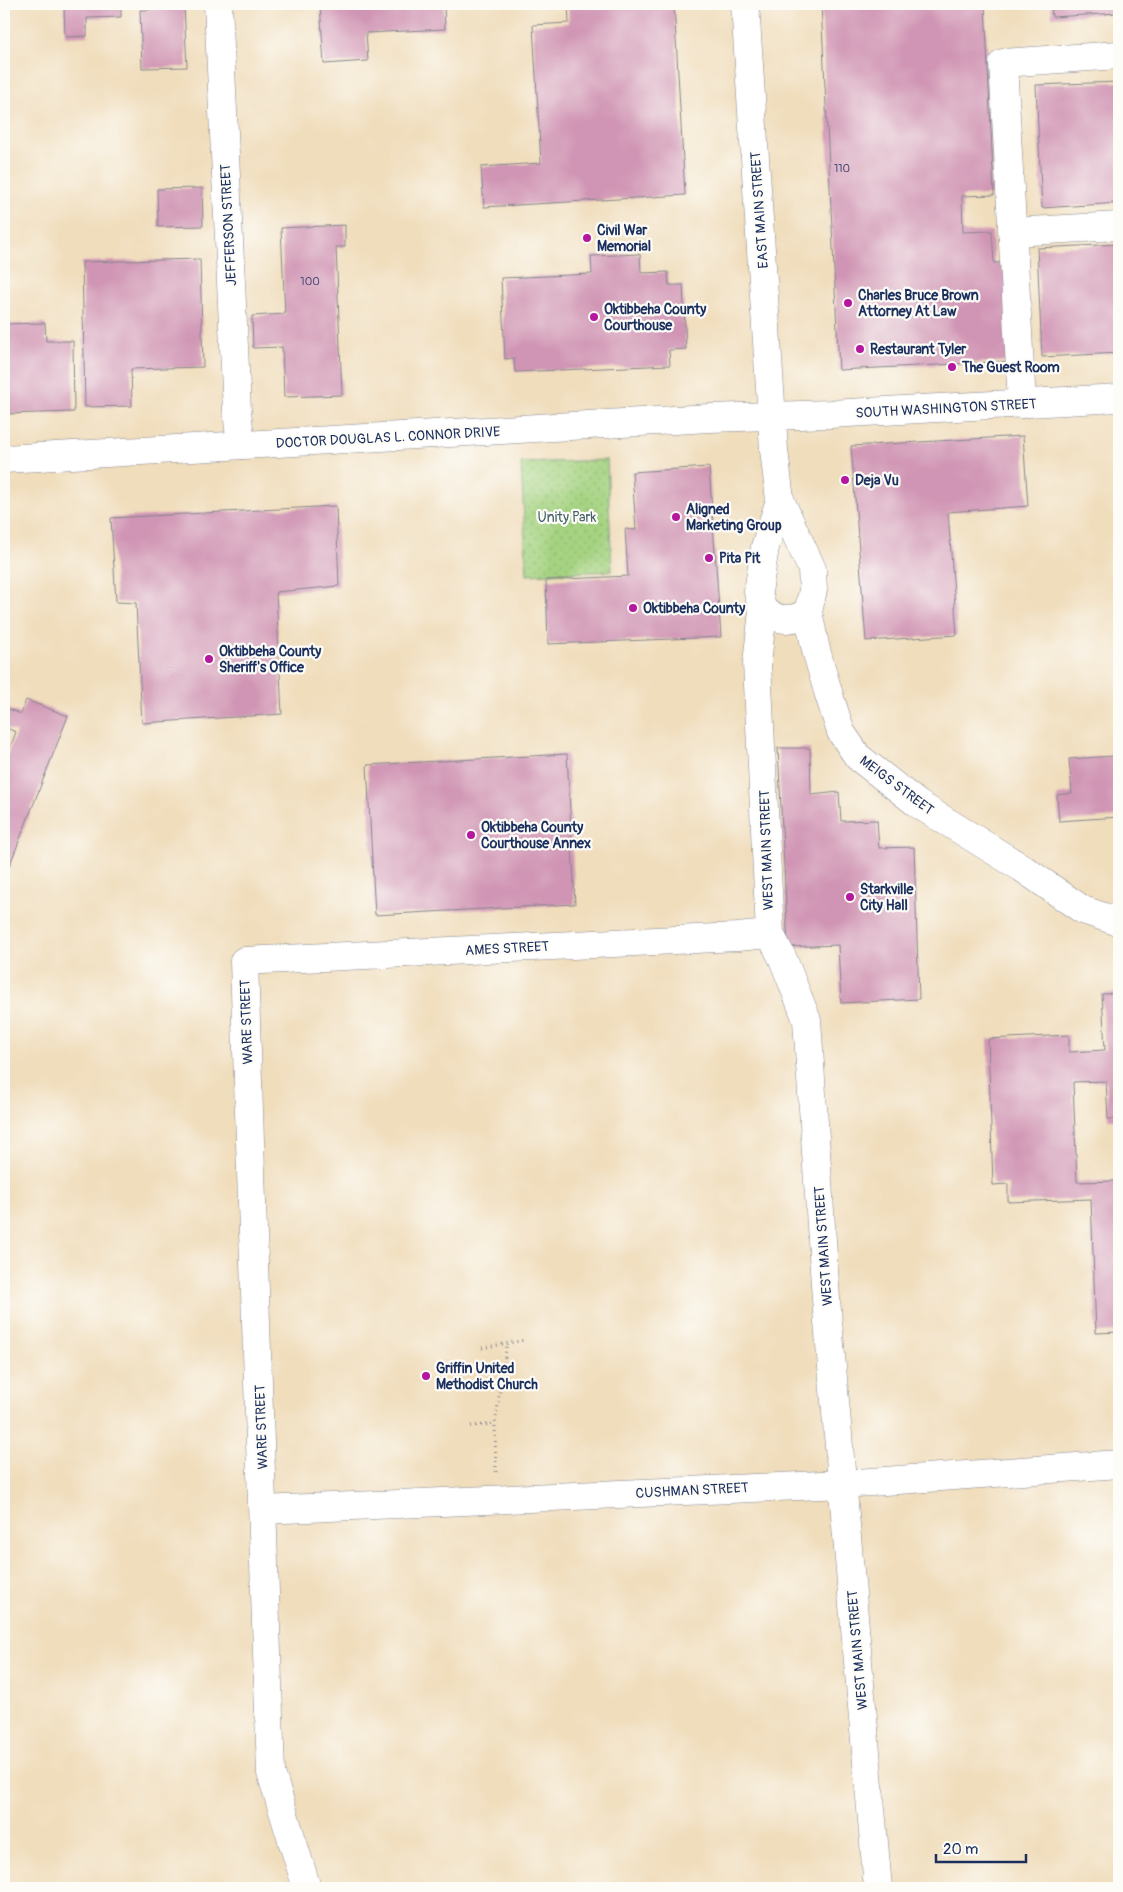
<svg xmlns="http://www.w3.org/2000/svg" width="1123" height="1892" viewBox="0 0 1123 1892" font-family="Pangolin,sans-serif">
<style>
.park{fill:url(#park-dots);stroke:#608170}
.building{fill:#d095b4}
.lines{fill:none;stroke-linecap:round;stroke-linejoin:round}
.minor-casing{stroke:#86868d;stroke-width:29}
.path{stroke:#86868d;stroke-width:3;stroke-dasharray:1 4;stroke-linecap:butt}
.minor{stroke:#fff;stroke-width:28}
.poi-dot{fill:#b5179e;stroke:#fdfcf7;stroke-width:2}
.labels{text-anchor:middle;stroke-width:4.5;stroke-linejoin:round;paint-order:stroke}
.number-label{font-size:11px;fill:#484874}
.street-label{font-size:14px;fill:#1b2f5e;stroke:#fdfcf7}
.poi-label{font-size:14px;font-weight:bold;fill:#1b2f5e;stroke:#fdfcf7;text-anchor:start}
.park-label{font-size:14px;fill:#446068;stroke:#fdfcf7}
</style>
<defs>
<pattern id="park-dots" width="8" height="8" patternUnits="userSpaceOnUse" patternTransform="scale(1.25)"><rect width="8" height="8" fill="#a5d381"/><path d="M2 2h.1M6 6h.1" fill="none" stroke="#8db572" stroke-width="1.8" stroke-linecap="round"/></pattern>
</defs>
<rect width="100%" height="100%" fill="#fdfcf7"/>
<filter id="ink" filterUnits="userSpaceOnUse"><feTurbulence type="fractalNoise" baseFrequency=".02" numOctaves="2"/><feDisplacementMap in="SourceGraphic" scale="10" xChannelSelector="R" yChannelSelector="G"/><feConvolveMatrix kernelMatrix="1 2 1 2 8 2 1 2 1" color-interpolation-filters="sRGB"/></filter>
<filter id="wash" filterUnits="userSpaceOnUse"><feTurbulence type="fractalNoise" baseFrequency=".0096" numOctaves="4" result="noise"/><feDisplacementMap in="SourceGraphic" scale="20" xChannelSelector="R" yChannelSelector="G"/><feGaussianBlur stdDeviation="1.12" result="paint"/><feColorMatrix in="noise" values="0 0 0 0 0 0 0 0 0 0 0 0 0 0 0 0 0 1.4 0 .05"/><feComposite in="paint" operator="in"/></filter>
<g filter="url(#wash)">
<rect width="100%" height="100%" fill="#f0ddbc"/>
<polygon class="park" points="607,460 612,571 527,575 521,463"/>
<g id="blocks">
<g class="building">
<polygon points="64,4 121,4 121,17 87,18 87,36 65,37"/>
<polygon points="150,4 184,4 187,67 142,68 140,10 150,10"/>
<polygon points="320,4 444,4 445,29 366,33 368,61 324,64"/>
<polygon points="568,4 674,4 685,195 484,207 481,167 541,163 533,25 569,23"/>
<polygon points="821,4 985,4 994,195 962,196 963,232 992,231 994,263 1009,262 1014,361 839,370"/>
<polygon points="1051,4 1119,4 1119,13 1052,17"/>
<polygon points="1119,82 1119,203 1042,208 1036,85"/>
<polygon points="202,188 203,226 158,227 157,189"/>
<polygon points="345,225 345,247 336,247 342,395 284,397 282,347 253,348 252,316 285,314 281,228"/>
<polygon points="1119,244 1119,353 1042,357 1037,248"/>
<polygon points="640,254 641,273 668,272 669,285 683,285 686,349 669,350 670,365 515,372 514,358 505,359 501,278 592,274 591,256"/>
<polygon points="200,259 203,367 131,369 132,406 85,407 82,262"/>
<polygon points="45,323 46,341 73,341 74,412 4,414 4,324"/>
<polygon points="1023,436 1028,506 948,512 957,635 866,641 851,446"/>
<polygon points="709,467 721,637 548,644 546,580 628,576 625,529 636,530 632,472"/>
<polygon points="336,506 339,586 276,592 282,714 142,723 136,603 116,602 111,518"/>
<polygon points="26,700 68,716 7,872 4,871 4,764 16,732 4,727 4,707 21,714"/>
<polygon points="778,748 810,748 811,795 839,792 841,821 877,820 879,848 914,847 919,999 841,1003 838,945 788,947"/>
<polygon points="567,754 575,904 375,915 367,765"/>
<polygon points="1114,756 1119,817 1059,821 1057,795 1072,793 1069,759"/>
<polygon points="1119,993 1119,1119 1108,1119 1106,1081 1073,1082 1077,1182 1119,1181 1119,1332 1096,1333 1091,1199 1008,1202 1008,1184 993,1185 988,1039 1069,1035 1069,1052 1105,1050 1102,994"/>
</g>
</g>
</g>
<g filter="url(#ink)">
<use href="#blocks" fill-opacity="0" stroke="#86868d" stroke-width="1"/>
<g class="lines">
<defs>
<g id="minor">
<polyline points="218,4 237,411 241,445"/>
<polyline points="745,4 774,450 780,500 765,547 758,592 763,611 757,663 770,934 783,959 807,1020 826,1299 878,1888"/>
<polyline points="1012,232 1119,226"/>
<polyline points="1022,404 1003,63 1119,55"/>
<polyline points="4,459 709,418 830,414 1119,398"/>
<polyline points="780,500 812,569 813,590 808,612 816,650 829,695 841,732 858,757 918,804 1022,868 1083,910 1119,922"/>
<path d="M763 611C779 621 792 622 808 612"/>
<polyline points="263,1510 843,1484 1119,1464"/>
<polyline points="307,1888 271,1773 244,961 737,937 770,934"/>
</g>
</defs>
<use href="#minor" class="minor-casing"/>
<g class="path">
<polyline points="482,1348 525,1340"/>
<polyline points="471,1426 495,1424"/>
<polyline points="496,1472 495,1424 507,1343"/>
</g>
<use href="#minor" class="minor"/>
</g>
</g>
<g class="poi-dot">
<circle cx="587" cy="238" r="5"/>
<circle cx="848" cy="303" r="5"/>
<circle cx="594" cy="317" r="5"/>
<circle cx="860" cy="349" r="5"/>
<circle cx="952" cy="367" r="5"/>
<circle cx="845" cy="480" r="5"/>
<circle cx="676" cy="517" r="5"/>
<circle cx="709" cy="558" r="5"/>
<circle cx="633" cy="608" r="5"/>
<circle cx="209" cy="659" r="5"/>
<circle cx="471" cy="835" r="5"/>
<circle cx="850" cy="897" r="5"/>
<circle cx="426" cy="1376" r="5"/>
</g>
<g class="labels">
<g class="number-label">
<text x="842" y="172">110</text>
<text x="310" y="285">100</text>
</g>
<g class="street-label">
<text transform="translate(759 210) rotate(-94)" y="5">EAST MAIN STREET</text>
<text transform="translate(228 225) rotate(-93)" y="5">JEFFERSON STREET</text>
<text transform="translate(946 408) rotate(-3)" y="5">SOUTH WASHINGTON STREET</text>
<text transform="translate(388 437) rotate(-3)" y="5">DOCTOR DOUGLAS L. CONNOR DRIVE</text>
<text transform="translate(897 785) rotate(37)" y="5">MEIGS STREET</text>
<text transform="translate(766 850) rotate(-92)" y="5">WEST MAIN STREET</text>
<text transform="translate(507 948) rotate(-3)" y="5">AMES STREET</text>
<text transform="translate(246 1022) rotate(-92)" y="5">WARE STREET</text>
<text transform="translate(823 1246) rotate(-94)" y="5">WEST MAIN STREET</text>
<text transform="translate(261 1427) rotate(-92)" y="5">WARE STREET</text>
<text transform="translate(692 1490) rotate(-3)" y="5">CUSHMAN STREET</text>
<text transform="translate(857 1650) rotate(-95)" y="5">WEST MAIN STREET</text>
</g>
<g class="poi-label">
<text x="597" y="235">Civil War<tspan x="597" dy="16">Memorial</tspan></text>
<text x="858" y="300">Charles Bruce Brown<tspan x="858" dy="16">Attorney At Law</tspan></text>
<text x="604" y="314">Oktibbeha County<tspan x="604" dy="16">Courthouse</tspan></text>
<text x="870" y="354">Restaurant Tyler</text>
<text x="962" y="372">The Guest Room</text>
<text x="855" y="485">Deja Vu</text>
<text x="686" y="514">Aligned<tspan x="686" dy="16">Marketing Group</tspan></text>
<text x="719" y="563">Pita Pit</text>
<text x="643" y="613">Oktibbeha County</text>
<text x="219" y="656">Oktibbeha County<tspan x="219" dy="16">Sheriff's Office</tspan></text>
<text x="481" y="832">Oktibbeha County<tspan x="481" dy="16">Courthouse Annex</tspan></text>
<text x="860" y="894">Starkville<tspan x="860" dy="16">City Hall</tspan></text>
<text x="436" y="1373">Griffin United<tspan x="436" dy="16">Methodist Church</tspan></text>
</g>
<g class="park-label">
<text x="567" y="522">Unity Park</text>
</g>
</g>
<rect width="1123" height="1892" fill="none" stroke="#fdfcf7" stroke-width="20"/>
<path d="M936 1854v8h90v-8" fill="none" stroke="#1b2f5e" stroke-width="2.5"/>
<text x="943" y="1854" font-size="15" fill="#1b2f5e" stroke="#fdfcf7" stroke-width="4" paint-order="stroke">20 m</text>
</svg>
